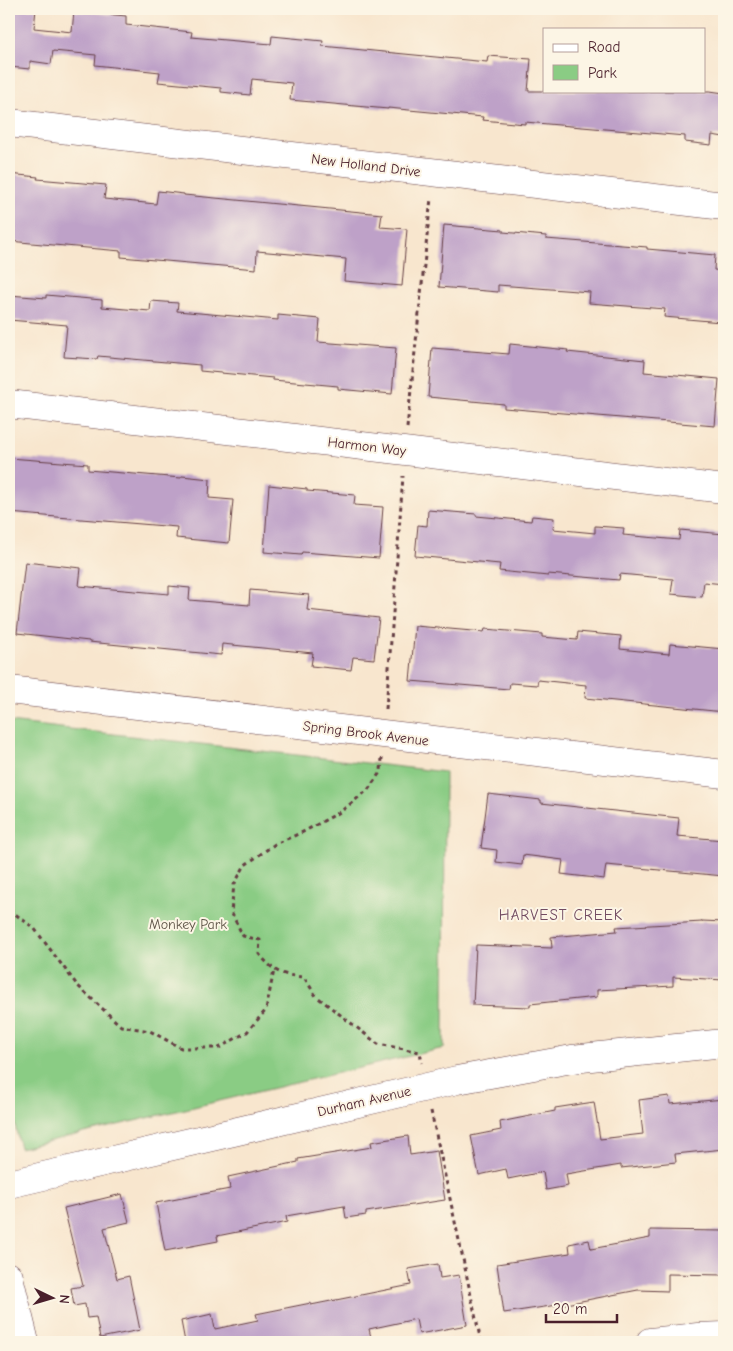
<svg xmlns="http://www.w3.org/2000/svg" width="733" height="1351" viewBox="0 0 733 1351" font-family="'Comic Neue',sans-serif">
<style>
.green{fill:#8acc84;stroke:#6a7658}
.building{fill:#bea1c8}
.lines{fill:none;stroke-linecap:round;stroke-linejoin:round}
.minor-casing{stroke:#643d43;stroke-width:29}
.path{stroke:#643d43;stroke-width:3;stroke-dasharray:4 4;stroke-linecap:butt}
.minor{stroke:#fff;stroke-width:28}
.labels{text-anchor:middle;stroke-width:4;stroke-linejoin:round;paint-order:stroke}
.street-label{font-size:14px;fill:#4a1f2b;stroke:#fcf5e5}
.park-label{font-size:14px;fill:#5d5346;stroke:#fcf5e5}
.neighbourhood-label{font-size:15px;letter-spacing:1px;fill:#734c62;stroke:#fcf5e5}
</style>
<rect width="100%" height="100%" fill="#fcf5e5"/>
<filter id="ink" filterUnits="userSpaceOnUse"><feTurbulence type="fractalNoise" baseFrequency=".02" numOctaves="2"/><feDisplacementMap in="SourceGraphic" scale="10" xChannelSelector="R" yChannelSelector="G"/><feConvolveMatrix kernelMatrix="1 2 1 2 8 2 1 2 1" color-interpolation-filters="sRGB"/></filter>
<filter id="wash" filterUnits="userSpaceOnUse"><feTurbulence type="fractalNoise" baseFrequency=".0096" numOctaves="4" result="noise"/><feDisplacementMap in="SourceGraphic" scale="20" xChannelSelector="R" yChannelSelector="G"/><feGaussianBlur stdDeviation="1.12" result="paint"/><feColorMatrix in="noise" values="0 0 0 0 0 0 0 0 0 0 0 0 0 0 0 0 0 1.4 0 .05"/><feComposite in="paint" operator="in"/></filter>
<g filter="url(#wash)">
<rect width="100%" height="100%" fill="#f8e6ce"/>
<polygon class="green" points="9,722 445,772 444,1048 20,1148 9,1097"/>
<g id="blocks">
<g class="building">
<polygon points="9,9 36,9 34,28 72,32 74,11 126,16 126,25 192,32 191,37 271,44 272,36 323,41 322,46 487,62 488,56 531,59 528,91 710,91 724,93 724,137 712,135 711,145 685,142 685,136 525,122 525,124 482,120 483,117 388,108 388,109 290,100 292,83 252,79 250,95 221,92 221,88 158,82 160,72 95,65 96,55 53,51 51,64 30,61 30,69 9,67"/>
<polygon points="9,174 38,177 37,179 106,185 104,199 156,204 158,191 184,194 184,195 382,214 380,227 407,229 402,286 344,281 346,259 257,251 256,269 121,257 121,251 9,241"/>
<polygon points="444,225 503,230 503,232 546,236 546,239 647,247 647,249 715,255 714,270 724,271 724,288 721,322 664,317 665,309 589,303 590,292 498,285 498,292 439,287"/>
<polygon points="9,295 46,298 46,295 102,300 102,307 150,311 151,301 178,303 177,311 278,320 278,315 320,319 318,342 396,348 392,394 338,389 338,386 273,380 273,378 200,371 200,365 98,356 97,359 64,357 67,325 9,320"/>
<polygon points="510,344 568,350 567,352 645,360 644,372 719,379 715,426 504,408 504,404 428,397 432,348 509,354"/>
<polygon points="9,458 88,464 88,470 181,478 182,476 210,479 209,498 233,500 229,543 176,538 177,527 9,513"/>
<polygon points="269,485 307,489 307,491 355,495 354,505 383,507 379,558 302,552 301,555 264,552"/>
<polygon points="428,510 476,514 476,516 531,521 532,516 554,518 553,529 595,533 595,526 624,528 623,535 679,540 680,530 724,534 724,584 704,582 702,597 671,594 673,579 620,574 619,580 548,574 548,576 499,571 500,564 415,556 418,525 427,526"/>
<polygon points="25,562 81,568 79,586 169,594 169,586 190,588 189,600 249,605 250,590 309,595 307,610 379,618 374,659 353,657 351,670 311,666 313,653 222,644 221,655 89,642 89,641 17,633"/>
<polygon points="415,626 484,632 485,629 542,634 542,637 577,640 578,632 621,636 620,649 669,654 670,644 724,649 724,712 585,698 586,685 538,680 537,685 510,683 509,689 410,681"/>
<polygon points="488,794 541,800 541,803 679,818 677,836 724,840 724,876 606,865 604,879 561,874 563,860 523,855 522,865 496,862 497,850 481,848"/>
<polygon points="702,921 724,922 724,980 673,977 673,986 597,990 597,997 530,1004 530,1007 473,1005 476,945 552,948 551,937 617,931 616,927 702,922"/>
<polygon points="669,1096 670,1104 724,1099 724,1149 675,1154 676,1162 621,1168 621,1165 566,1174 568,1186 546,1190 543,1172 508,1179 506,1169 479,1175 471,1136 501,1130 500,1122 555,1111 555,1108 594,1102 600,1139 643,1134 639,1100"/>
<polygon points="408,1136 410,1155 437,1151 445,1200 366,1212 366,1215 346,1218 344,1206 286,1216 287,1222 217,1236 218,1241 165,1251 156,1203 230,1189 228,1177 298,1162 298,1159 372,1147 371,1142"/>
<polygon points="122,1194 129,1222 104,1228 117,1279 129,1276 140,1330 100,1338 96,1317 87,1318 85,1304 74,1306 71,1288 83,1286 64,1208"/>
<polygon points="650,1230 724,1231 724,1275 668,1274 668,1291 638,1290 571,1303 504,1313 497,1264 570,1253 569,1244 589,1240 591,1249 650,1238"/>
<polygon points="438,1264 440,1278 459,1275 467,1325 419,1334 416,1319 369,1329 372,1342 185,1342 181,1321 212,1314 215,1329 258,1320 256,1314 311,1303 311,1305 411,1285 408,1269"/>
</g>
</g>
</g>
<g filter="url(#ink)">
<use href="#blocks" fill-opacity="0" stroke="#643d43" stroke-width="1"/>
<g class="lines">
<defs>
<g id="minor">
<polyline points="9,123 724,206"/>
<polyline points="9,404 724,489"/>
<polyline points="9,690 724,774"/>
<polyline points="9,1184 457,1080 572,1059 724,1043"/>
<polyline points="9,1277 25,1342"/>
<polyline points="650,1342 698,1337 724,1336"/>
</g>
</defs>
<use href="#minor" class="minor-casing"/>
<g class="path">
<polyline points="407,428 431,198"/>
<polyline points="386,709 403,476"/>
<path d="M382 758 381 771 368 790 340 812 303 832 275 844 245 865 234 885 231 912 243 936 260 940 259 954C275 972 279 975 304 977L316 996 378 1044 420 1052 422 1063"/>
<polyline points="9,911 11,911 34,928 77,985 121,1026 150,1031 181,1048 219,1048 247,1032 266,1010 274,970"/>
<polyline points="431,1111 481,1342"/>
</g>
<use href="#minor" class="minor"/>
</g>
</g>
<g class="labels">
<g class="street-label">
<text transform="translate(366 165) rotate(7)" y="5">New Holland Drive</text>
<text transform="translate(367 446) rotate(7)" y="5">Harmon Way</text>
<text transform="translate(366 733) rotate(7)" y="5">Spring Brook Avenue</text>
<text transform="translate(364 1101) rotate(-13)" y="5">Durham Avenue</text>
</g>
<g class="park-label">
<text x="188" y="929">Monkey Park</text>
</g>
<g class="neighbourhood-label">
<text x="561" y="920">HARVEST CREEK</text>
</g>
</g>
<rect width="733" height="1351" fill="none" stroke="#fcf5e5" stroke-width="30"/>
<rect x="543" y="28" width="162" height="65" fill="#fcf5e5" stroke="#b59f9b"/>
<rect x="553" y="44" width="25" height="8" fill="#ffffff" stroke="#b59f9b"/>
<text x="588" y="52" font-size="15" fill="#4a1f2b">Road</text>
<rect x="553" y="65" width="25" height="15" fill="#8acc84" stroke="#b59f9b"/>
<text x="588" y="78" font-size="15" fill="#4a1f2b">Park</text>
<g transform="translate(52 1298) rotate(95)" stroke="#fcf5e5" stroke-width="4" paint-order="stroke">
<path d="M0-4L9 19L0 12L-9 19Z" fill="#4a1f2b"/>
<text y="-8" font-size="14" font-weight="bold" text-anchor="middle" fill="#4a1f2b">N</text>
</g>
<path d="M546 1314v8h71v-8" fill="none" stroke="#4a1f2b" stroke-width="2.5"/>
<text x="553" y="1314" font-size="15" fill="#4a1f2b" stroke="#fcf5e5" stroke-width="4" paint-order="stroke">20 m</text>
</svg>
